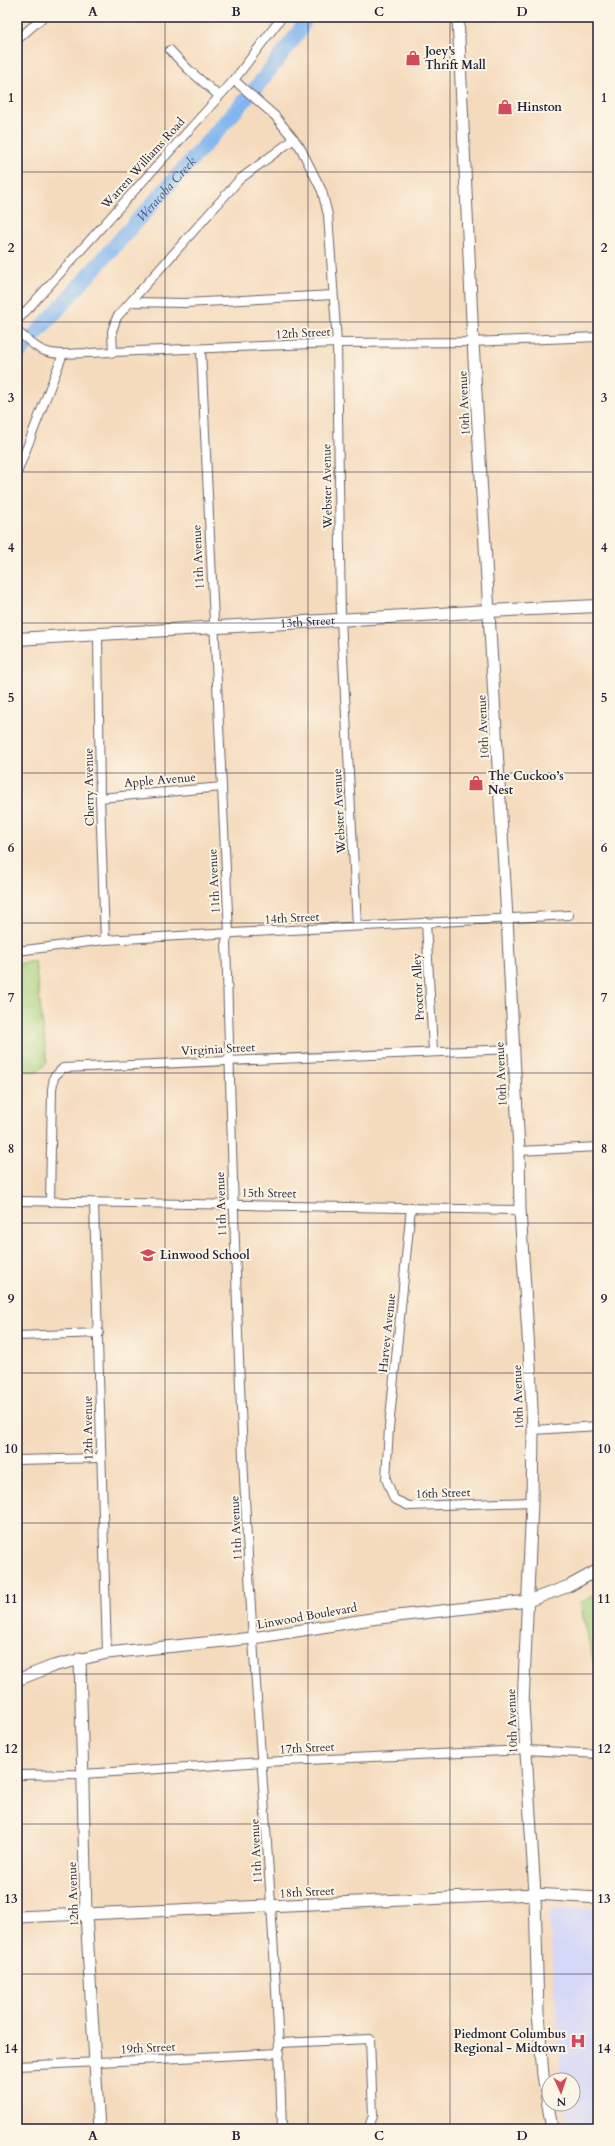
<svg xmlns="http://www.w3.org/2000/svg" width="615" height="2146" viewBox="0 0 615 2146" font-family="Cardo,serif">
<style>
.built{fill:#d6d8f8}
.green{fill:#a7d27e;stroke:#647a5c}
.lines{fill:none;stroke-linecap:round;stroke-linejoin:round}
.river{stroke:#81b6f0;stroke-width:15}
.street-casing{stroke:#6c6369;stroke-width:10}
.secondary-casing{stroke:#6c6369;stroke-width:13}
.primary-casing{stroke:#6c6369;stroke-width:14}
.street{stroke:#fff;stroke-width:8}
.secondary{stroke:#fff;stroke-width:11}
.primary{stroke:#fff;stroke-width:12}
.grid{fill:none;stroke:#22223b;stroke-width:1;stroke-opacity:0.55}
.labels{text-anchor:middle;stroke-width:4;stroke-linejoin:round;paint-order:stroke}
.poi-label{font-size:12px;font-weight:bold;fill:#22223b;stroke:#fcf5e5;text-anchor:start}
.street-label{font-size:12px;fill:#22223b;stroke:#fcf5e5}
.water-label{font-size:13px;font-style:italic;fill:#43567a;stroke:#fcf5e5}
.neatline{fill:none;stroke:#22223b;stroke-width:1.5}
.grid-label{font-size:13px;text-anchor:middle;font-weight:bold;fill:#22223b}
</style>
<rect width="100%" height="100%" fill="#fcf5e5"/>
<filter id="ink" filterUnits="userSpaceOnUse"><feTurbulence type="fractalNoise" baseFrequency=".025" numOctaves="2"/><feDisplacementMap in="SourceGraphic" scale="8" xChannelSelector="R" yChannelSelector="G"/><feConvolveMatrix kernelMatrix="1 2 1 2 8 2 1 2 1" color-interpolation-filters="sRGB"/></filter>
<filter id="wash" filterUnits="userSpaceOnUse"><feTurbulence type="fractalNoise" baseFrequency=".012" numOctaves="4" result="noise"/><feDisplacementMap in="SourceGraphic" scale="16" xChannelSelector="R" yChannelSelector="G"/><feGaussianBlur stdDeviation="0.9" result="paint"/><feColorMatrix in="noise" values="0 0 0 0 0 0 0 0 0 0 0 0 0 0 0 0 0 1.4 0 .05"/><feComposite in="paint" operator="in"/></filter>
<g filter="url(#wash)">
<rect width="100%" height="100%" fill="#f5dbbe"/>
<polygon class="built" points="552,1909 598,1909 598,2129 568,2129 563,2104 573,2104 573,2080 561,2080 549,1914"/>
<g class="green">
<polygon points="35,961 47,1063 38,1072 17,1071 17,964"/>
<polygon points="598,1593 598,1682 580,1603"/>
</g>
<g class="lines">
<path class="river" id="s1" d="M17 355 255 89 299 32 306 17"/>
</g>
</g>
<g filter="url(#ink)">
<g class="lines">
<defs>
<g id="street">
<polyline points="17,40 43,17"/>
<polyline points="170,50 188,69 219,96"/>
<polyline points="234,80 275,116 300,147 322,191 328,215 337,343 341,619 357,926"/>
<polyline points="131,302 185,303 333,295"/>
<polyline points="17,321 234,80 282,17"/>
<path d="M17 331C34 345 40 354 63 354L337 343 470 342 598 337"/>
<path d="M201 350 229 933 226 941C233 1174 238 1407 253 1640 264 1803 277 1966 282 2129"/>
<polyline points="113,353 112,331 117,317 240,179 294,139"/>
<polyline points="17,473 63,354"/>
<polyline points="98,634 100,798 105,940"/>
<polyline points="100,798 222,787"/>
<polyline points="426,922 433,1051"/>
<polyline points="17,951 105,940 569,915"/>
<polyline points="519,1151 598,1147"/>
<polyline points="17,1201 520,1210"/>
<polyline points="50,1202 52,1089 54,1077 63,1068 512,1049"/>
<polyline points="94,1203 107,1653"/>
<polyline points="411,1207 389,1428 386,1479 394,1499 409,1506 532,1502"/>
<polyline points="17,1336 99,1333"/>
<polyline points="533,1430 598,1426"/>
<polyline points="17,1460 101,1458"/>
<polyline points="17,1775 83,1774 263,1762 526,1750 598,1754"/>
<polyline points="280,2043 370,2039 373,2116 368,2129"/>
<polyline points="17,2066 280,2053"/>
</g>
<g id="secondary">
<polyline points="458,17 473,342 507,918 519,1151 520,1210 530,1367 533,1430 532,1502 523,1705 535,1894 538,2012 543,2075 552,2129"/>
<polyline points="80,1658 86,1914 99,2129"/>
<polyline points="17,1680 53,1666 107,1653 253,1638 371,1619 528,1601 569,1586 598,1570"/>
<polyline points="17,1917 535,1894 598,1898"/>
</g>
<g id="primary">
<path id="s2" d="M17 639 489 611 598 606"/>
</g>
</defs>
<use href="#street" class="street-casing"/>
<use href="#secondary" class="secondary-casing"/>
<use href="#primary" class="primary-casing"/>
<use href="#street" class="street"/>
<use href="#secondary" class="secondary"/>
<use href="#primary" class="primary"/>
</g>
</g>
<path class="grid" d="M165 17V2129M308 17V2129M450 17V2129M17 172H598M17 322H598M17 472H598M17 623H598M17 773H598M17 923H598M17 1073H598M17 1223H598M17 1373H598M17 1523H598M17 1674H598M17 1824H598M17 1974H598"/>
<defs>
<symbol id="shop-bare" viewBox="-9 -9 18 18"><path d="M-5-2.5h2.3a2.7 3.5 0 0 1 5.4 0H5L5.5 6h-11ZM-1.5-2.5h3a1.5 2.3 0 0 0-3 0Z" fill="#d1495b" stroke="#fcf5e5" stroke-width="2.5" paint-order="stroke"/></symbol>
<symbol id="school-bare" viewBox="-9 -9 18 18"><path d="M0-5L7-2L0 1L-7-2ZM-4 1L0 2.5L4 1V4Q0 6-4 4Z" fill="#d1495b" stroke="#fcf5e5" stroke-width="2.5" paint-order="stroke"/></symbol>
<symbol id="hospital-bare" viewBox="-9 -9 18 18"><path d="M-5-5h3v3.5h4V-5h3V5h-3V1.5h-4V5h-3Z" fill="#d1495b" stroke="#fcf5e5" stroke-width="2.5" paint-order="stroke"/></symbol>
</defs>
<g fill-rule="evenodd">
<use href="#shop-bare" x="402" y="47" width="22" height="22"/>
<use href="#shop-bare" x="494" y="96" width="22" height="22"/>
<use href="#shop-bare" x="465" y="772" width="22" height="22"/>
<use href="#school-bare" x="137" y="1244" width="22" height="22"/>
<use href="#hospital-bare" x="567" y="2030" width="22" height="22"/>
</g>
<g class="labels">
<g class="poi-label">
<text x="425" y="55">Joey's<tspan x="425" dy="14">Thrift Mall</tspan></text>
<text x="517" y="111">Hinston</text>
<text x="488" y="780">The Cuckoo’s<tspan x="488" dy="14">Nest</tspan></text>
<text x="160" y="1259">Linwood School</text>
<text x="566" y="2038" text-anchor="end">Piedmont Columbus<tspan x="566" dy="14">Regional - Midtown</tspan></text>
</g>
<g class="street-label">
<text transform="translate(143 163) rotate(-48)" y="4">Warren Williams Road</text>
<text transform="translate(303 333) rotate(-3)" y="4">12th Street</text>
<text transform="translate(464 403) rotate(-93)" y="4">10th Avenue</text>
<text transform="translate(327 486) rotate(-91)" y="4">Webster Avenue</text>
<text transform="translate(198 557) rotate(-93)" y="4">11th Avenue</text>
<text dy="4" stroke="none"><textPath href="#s2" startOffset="291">13th Street</textPath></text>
<text transform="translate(483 727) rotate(-93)" y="4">10th Avenue</text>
<text transform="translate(160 780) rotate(-5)" y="4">Apple Avenue</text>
<text transform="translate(89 787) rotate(-91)" y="4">Cherry Avenue</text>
<text transform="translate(339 811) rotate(-93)" y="4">Webster Avenue</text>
<text transform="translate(214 881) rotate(-93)" y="4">11th Avenue</text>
<text transform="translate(292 918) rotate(-3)" y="4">14th Street</text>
<text transform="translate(418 987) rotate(-93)" y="4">Proctor Alley</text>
<text transform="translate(218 1049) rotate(-3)" y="4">Virginia Street</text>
<text transform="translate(501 1074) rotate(-93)" y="4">10th Avenue</text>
<text transform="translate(269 1193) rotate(1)" y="4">15th Street</text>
<text transform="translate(221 1204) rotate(-92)" y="4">11th Avenue</text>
<text transform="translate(387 1333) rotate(-84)" y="4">Harvey Avenue</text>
<text transform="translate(518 1397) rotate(-92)" y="4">10th Avenue</text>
<text transform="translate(88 1428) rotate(-91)" y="4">12th Avenue</text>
<text transform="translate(443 1493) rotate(-2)" y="4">16th Street</text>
<text transform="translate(236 1528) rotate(-93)" y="4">11th Avenue</text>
<text transform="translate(307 1616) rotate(-10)" y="4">Linwood Boulevard</text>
<text transform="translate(512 1721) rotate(-92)" y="4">10th Avenue</text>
<text transform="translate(307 1748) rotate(-3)" y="4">17th Street</text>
<text transform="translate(256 1851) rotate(-93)" y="4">11th Avenue</text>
<text transform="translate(307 1892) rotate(-3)" y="4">18th Street</text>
<text transform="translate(73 1894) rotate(-92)" y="4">12th Avenue</text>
<text transform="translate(148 2048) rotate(-3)" y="4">19th Street</text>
</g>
<g class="water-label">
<text dy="5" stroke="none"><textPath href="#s1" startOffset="223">Weracoba Creek</textPath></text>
</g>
</g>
<rect width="615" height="2146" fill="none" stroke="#fcf5e5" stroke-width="44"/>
<g transform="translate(561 2092) rotate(177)"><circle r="19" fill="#fcf5e5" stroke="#a5a1a1"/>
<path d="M0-3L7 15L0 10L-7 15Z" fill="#d1495b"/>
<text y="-6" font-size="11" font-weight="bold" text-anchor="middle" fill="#22223b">N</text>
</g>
<rect x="22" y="22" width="571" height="2102" class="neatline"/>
<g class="grid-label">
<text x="93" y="16">A</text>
<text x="236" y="16">B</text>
<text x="379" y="16">C</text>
<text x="522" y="16">D</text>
<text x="11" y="102">1</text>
<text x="604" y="102">1</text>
<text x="11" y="252">2</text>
<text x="604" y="252">2</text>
<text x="11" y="402">3</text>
<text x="604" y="402">3</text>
<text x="11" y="552">4</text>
<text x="604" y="552">4</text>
<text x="11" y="702">5</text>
<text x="604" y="702">5</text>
<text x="11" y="852">6</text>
<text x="604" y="852">6</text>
<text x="11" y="1002">7</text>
<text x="604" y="1002">7</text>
<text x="11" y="1153">8</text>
<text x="604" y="1153">8</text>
<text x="11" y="1303">9</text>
<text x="604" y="1303">9</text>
<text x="11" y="1453">10</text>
<text x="604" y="1453">10</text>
<text x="11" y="1603">11</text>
<text x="604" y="1603">11</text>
<text x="11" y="1753">12</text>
<text x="604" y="1753">12</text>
<text x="11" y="1903">13</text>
<text x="604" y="1903">13</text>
<text x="11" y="2053">14</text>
<text x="604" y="2053">14</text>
<text x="93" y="2140">A</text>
<text x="236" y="2140">B</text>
<text x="379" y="2140">C</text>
<text x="522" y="2140">D</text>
</g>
</svg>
